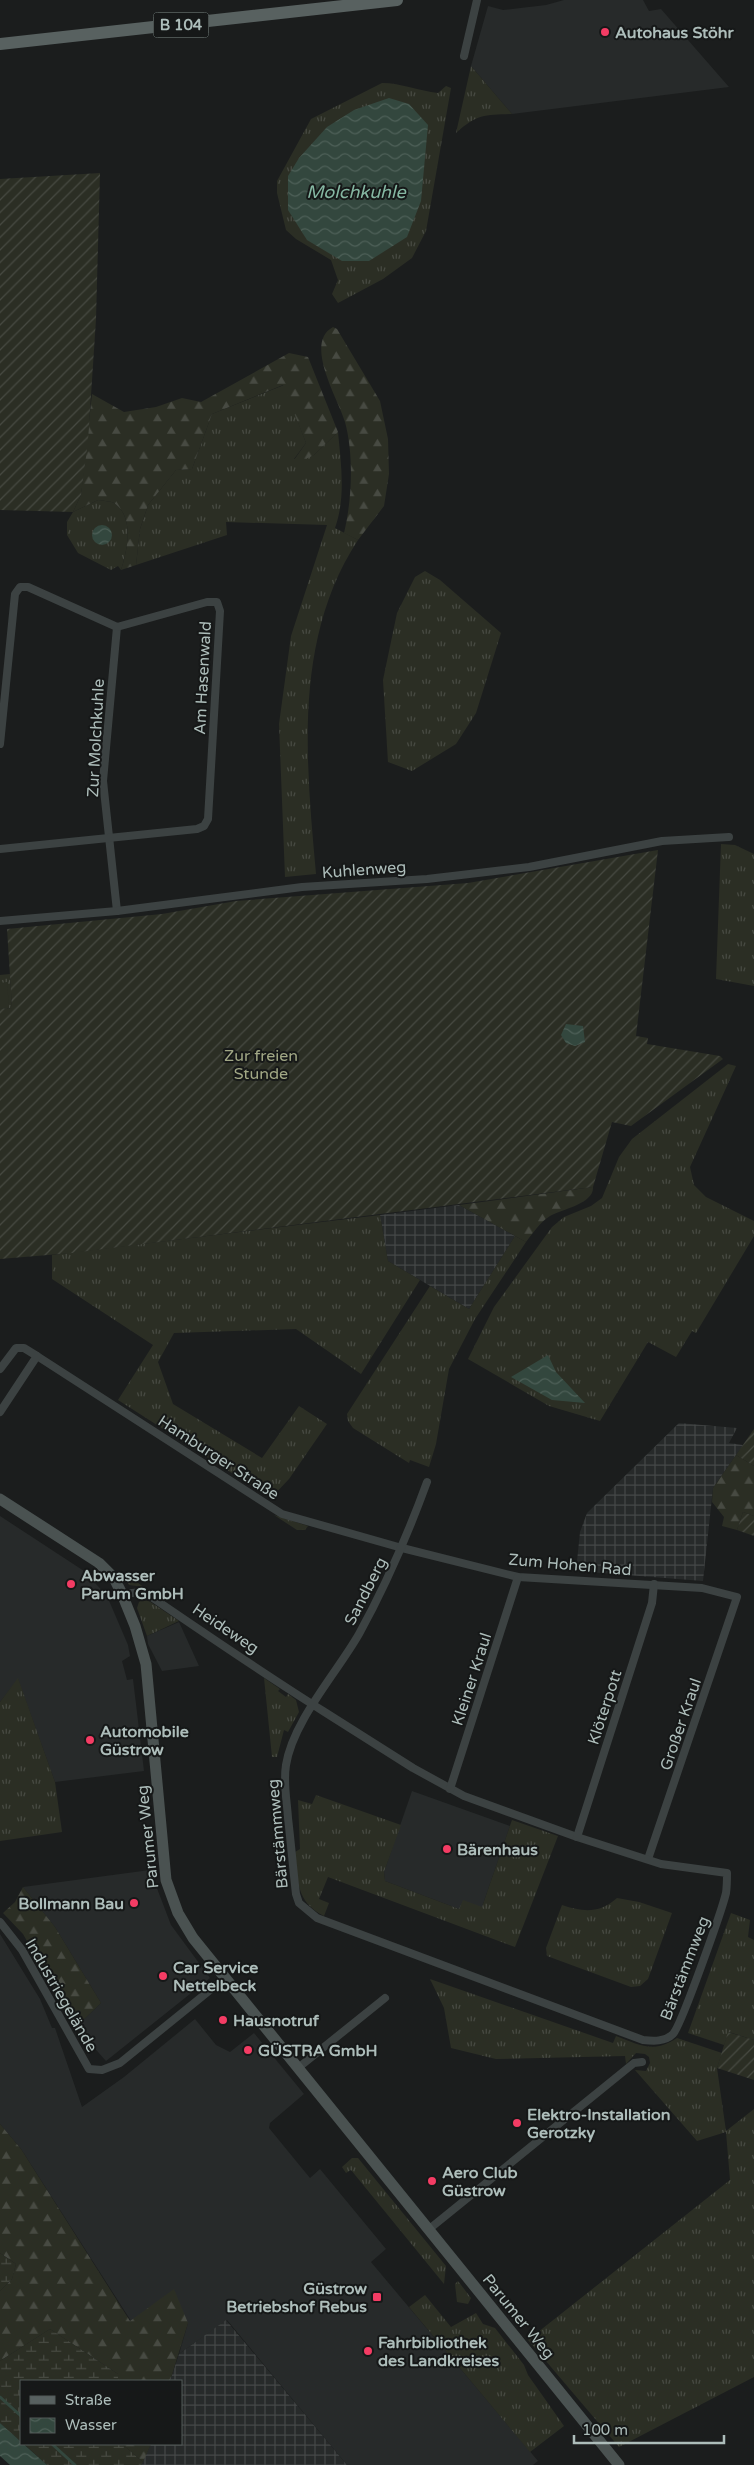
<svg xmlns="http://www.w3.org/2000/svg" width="754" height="2465" viewBox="0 0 754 2465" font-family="'Varela Round',sans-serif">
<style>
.built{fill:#272a2a}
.industrial{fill:url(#industrial-grid)}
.grass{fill:url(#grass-tufts)}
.forest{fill:url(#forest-firs)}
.wetland{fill:url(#wetland-marsh)}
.park{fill:#2b2e24}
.garden{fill:url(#garden-furrows)}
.water{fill:url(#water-waves)}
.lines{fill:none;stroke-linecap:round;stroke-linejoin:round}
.stream{stroke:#33473e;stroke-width:3}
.street{stroke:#3c4242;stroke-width:8}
.secondary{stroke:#4a5251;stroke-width:11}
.primary{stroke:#586160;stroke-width:12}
.poi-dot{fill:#f43c64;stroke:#161818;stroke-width:2}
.labels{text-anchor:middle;stroke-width:4;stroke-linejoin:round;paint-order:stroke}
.shield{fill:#161818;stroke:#808c89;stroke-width:1}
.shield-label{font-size:15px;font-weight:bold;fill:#adbdba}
.poi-label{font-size:16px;font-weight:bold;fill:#adbdba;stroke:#161818;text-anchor:start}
.street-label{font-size:16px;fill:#adbdba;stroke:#161818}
.park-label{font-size:16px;fill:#a1a785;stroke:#161818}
.water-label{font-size:18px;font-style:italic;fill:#85b7a2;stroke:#161818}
</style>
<defs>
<pattern id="industrial-grid" width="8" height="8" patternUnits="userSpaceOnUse" patternTransform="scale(1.25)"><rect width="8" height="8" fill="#272a2a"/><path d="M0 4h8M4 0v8" fill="none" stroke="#444747"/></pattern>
<pattern id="grass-tufts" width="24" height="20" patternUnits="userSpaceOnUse" patternTransform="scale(1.25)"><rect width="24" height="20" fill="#2b2e24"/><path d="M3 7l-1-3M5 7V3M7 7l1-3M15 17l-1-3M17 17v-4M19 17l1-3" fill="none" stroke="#474a42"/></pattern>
<pattern id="forest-firs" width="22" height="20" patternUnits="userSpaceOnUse" patternTransform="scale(1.25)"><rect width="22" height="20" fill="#2b2e24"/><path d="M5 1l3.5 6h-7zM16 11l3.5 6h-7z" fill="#474a42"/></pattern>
<pattern id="wetland-marsh" width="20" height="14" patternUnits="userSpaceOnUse" patternTransform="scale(1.25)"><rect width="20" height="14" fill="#2b2e24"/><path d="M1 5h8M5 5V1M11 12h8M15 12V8" fill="none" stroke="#474a42"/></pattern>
<pattern id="garden-furrows" width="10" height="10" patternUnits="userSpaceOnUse" patternTransform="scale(1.25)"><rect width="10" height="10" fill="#2b2e24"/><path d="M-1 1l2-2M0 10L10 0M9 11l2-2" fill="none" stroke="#474a42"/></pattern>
<pattern id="water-waves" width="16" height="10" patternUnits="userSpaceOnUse" patternTransform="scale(1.25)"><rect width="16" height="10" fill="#33473e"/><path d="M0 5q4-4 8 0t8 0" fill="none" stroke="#4e6058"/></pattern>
</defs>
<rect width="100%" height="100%" fill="#1b1d1d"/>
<g class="built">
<polygon points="564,0 643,0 649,11 661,9 729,87 512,114 471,66 488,6 503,10 546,5"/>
<polygon points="0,1516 84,1571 107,1596 128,1645 130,1656 122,1661 127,1680 133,1679 144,1771 55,1782 18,1679 0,1702"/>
<polygon points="179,1622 199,1666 162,1671 148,1644 147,1636"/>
<polygon points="412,1791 510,1826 482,1907 459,1909 385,1881 384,1872"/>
<polygon points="150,1870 171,1925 210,1978 106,2061 76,2027 101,2003 55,1927 23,1887"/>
<polygon points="0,1934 40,1999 52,2028 55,2028 82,2107 124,2077 195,2019 216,2045 230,2052 254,2033 304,2094 270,2123 269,2128 310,2178 320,2169 386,2249 371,2262 538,2461 533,2465 347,2465 227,2320 179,2354 188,2323 131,2321 21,2149 0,2124"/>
</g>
<g class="industrial">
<polygon points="459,1205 515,1236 469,1309 388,1261 380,1215"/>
<polygon points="679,1423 737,1428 729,1443 743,1445 713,1488 703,1581 576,1571 580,1532 587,1513"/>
<polygon points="226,2320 347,2465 141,2465 151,2444 181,2444 181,2381 170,2381 179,2354"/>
</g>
<g class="grass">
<path d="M471 66 512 114C485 115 477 114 456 133Z"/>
<path d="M382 83C401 83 419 91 438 93L446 86 451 88 426 231 412 258 383 279 338 303 332 294 338 280 331 260 296 239 286 230 277 193V181L311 119Z"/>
<path d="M284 385 306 443 294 459 314 455 338 432C341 464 346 497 335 528L358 540C293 639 306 762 316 874L285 877 279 724 291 636 327 525 226 522 227 535 136 565 140 529 148 505 176 470 192 469 212 414Z"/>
<path d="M98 500C103 501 110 501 114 503 135 517 127 551 121 570L118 566 111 570 78 553 67 535V522L73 512Z"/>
<polygon points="425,571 440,580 501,633 476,713 456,744 412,771 388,762 383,680 397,613 415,577"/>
<polygon points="721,844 735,845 754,854 754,986 716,979"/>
<polygon points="10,974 12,1008 0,1009 0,975"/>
<polygon points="728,1064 736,1066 690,1167 694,1185 706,1197 754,1221 754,1236 696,1333 692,1331 676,1357 648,1342 600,1421 549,1406 468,1359 494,1307 552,1227 564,1217 591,1206 602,1198 619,1157 632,1139"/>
<polygon points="380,1215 388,1261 420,1280 361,1374 296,1329 174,1333 158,1362 173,1404 262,1458 299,1406 327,1424 289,1479 271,1498 118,1400 153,1345 52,1279 52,1255"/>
<polygon points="515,1236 526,1242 475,1319 449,1369 436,1444 429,1467 410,1460 409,1463 353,1428 348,1421 347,1414 430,1286 469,1309"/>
<polygon points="274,1515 308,1526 305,1530 297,1530"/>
<polygon points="120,1571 144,1587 129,1585"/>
<polygon points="142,1600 149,1601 179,1621 147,1636 137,1608 139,1602"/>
<polygon points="18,1678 55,1782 62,1832 0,1841 0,1702"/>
<polygon points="264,1678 280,1689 278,1691 286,1697 288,1694 296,1700 299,1712 288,1732 284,1730 277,1757 272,1757"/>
<path d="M316 1795 401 1825 384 1872 385 1881 459 1909 463 1900 482 1907 512 1820 558 1836 515 1947 328 1877 319 1899 329 1903 324 1916C295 1901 299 1882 295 1852L300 1849 298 1800 312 1804Z"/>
<path d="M617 1898 639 1902 672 1913 648 1979 640 1986 631 1987 547 1956 546 1948 562 1905C583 1912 599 1914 617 1898Z"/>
<polygon points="731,1913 750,1920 748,1937 754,1940 754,2040 729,2032 724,2045 688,2033"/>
<path d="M430 1979 613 2043 616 2036C640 2045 653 2054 677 2038L722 2053 717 2068 726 2131 754 2109V2377L619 2447 528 2340 730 2180 726 2132 697 2141 635 2070 646 2071 650 2063 649 2057 645 2054 636 2053 626 2064 625 2056 496 2059 451 2048 444 2008Z"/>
<polygon points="352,2158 358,2158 446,2266 444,2284 351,2170 346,2173 342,2167"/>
<polygon points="458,2281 471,2298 468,2304 457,2302 455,2284"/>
<polygon points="425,2295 451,2327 476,2313 483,2324 495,2328 524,2365 528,2375 564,2426 530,2452 409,2307"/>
</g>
<g class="forest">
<path d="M333 327 337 329 380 401 388 439 389 474 384 506 358 540 344 533C352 500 354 455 345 422 339 400 303 343 333 327Z"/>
<path d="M289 353 308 357 338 432 314 455 297 463 294 460 306 443 283 385 212 414 192 469 176 470 148 505 140 529 136 565 121 570C127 551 135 517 114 503 110 501 103 501 98 500L73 512 81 495 92 394 124 412 156 407 182 398 201 402Z"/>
<path d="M593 1187C594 1204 562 1209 550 1216 540 1222 533 1233 526 1242L459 1205Z"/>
<polygon points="736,1455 754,1466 754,1516 743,1512 737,1530 722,1526 724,1517 712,1502 713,1488"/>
<polygon points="23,1887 55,1927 101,2003 76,2027 23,1934 3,1913 15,1902"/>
<polygon points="0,2124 21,2149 130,2321 174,2289 188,2323 170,2381 118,2381 118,2374 50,2329 0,2361 0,2291 12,2279 16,2264 0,2253"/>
<polygon points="122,2444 151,2444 143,2462"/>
</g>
<g class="wetland">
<polygon points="0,2253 16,2264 12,2279 0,2291"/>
<polygon points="50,2329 118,2374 118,2381 21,2381 21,2442 0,2423 0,2361"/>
<polygon points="24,2444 122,2444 143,2462 141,2465 47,2465"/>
</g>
<polygon class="park" points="7,982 9,1008 0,1009 0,983"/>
<g class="garden">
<polygon points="100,173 96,319 88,441 81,495 73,512 0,510 0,179"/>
<polygon points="658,850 636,1036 648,1038 647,1044 720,1056 723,1059 631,1126 612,1122 593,1187 72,1253 0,1259 0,1009 12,1008 7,929 162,914 236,901 468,883"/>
<polygon points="754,1429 754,1466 736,1455"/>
<polygon points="743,1512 754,1516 754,1536 737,1530"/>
<polygon points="728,2032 754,2040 754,2080 717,2068"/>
</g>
<g class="water">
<polygon points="389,98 409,104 428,125 421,201 407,237 369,261 342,261 307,240 288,210 288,176 299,158 327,127 354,110"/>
<circle cx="102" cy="535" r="10"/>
<polygon points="566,1024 583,1026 585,1042 575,1046 566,1043 561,1035"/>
<polygon points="548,1355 556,1372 585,1403 552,1400 511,1377"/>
<polygon points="0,2423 47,2465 10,2465 0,2456"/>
</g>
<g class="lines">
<g class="stream">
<polyline points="0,2397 21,2416"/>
<polyline points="52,2444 75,2465"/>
</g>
<g class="street">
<polyline points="464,56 477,0"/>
<polyline points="117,627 103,781 117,911"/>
<polyline points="0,744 15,594 20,587 28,587 117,627 207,602 217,602 220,611 208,819 204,826 197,829 0,849"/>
<polyline points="0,921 117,911 302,887 427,879 529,867 662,841 729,837"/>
<polyline points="37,1356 282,1514 402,1548 518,1577 702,1588 737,1597 648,1859"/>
<polyline points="0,1369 16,1348 24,1348 37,1356 0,1412"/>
<path d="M122 1594 142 1592 150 1596C207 1635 264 1674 323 1711L413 1768 464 1796 577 1837 661 1864 727 1873C727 1880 727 1886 726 1893 722 1910 681 2026 673 2034 665 2042 653 2041 643 2040L317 1918 299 1903 296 1894C293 1868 291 1843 288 1818 287 1801 283 1783 286 1765 293 1721 336 1674 359 1634 386 1585 408 1534 427 1482"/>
<polyline points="450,1789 518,1577"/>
<polyline points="577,1837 652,1603 654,1584"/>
<polyline points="0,1922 22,1950 89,2069 102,2070 120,2063 225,1978"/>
<polyline points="298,2068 385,1998"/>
<polyline points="428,2230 634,2063 642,2062"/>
</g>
<polyline class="secondary" points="0,1499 99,1563 114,1578 122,1594 135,1626 146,1664 166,1880 178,1913 193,1938 619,2465"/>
<polyline class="primary" points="0,44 397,0"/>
</g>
<g class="poi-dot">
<circle cx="605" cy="32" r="5"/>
<circle cx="71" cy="1584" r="5"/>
<circle cx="90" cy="1740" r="5"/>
<circle cx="447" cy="1849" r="5"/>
<circle cx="134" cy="1903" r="5"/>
<circle cx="163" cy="1976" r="5"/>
<circle cx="223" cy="2020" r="5"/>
<circle cx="248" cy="2050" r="5"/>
<circle cx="517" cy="2123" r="5"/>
<circle cx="432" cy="2181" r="5"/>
<rect x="372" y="2292" width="10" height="10" rx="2.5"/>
<circle cx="368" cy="2351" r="5"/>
</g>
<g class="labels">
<rect class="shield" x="153.5" y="12.5" width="55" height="25" rx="4"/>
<g class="shield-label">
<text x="181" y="30">B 104</text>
</g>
<g class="poi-label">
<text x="615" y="38">Autohaus Stöhr</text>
<text x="81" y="1581">Abwasser<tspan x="81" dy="18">Parum GmbH</tspan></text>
<text x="100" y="1737">Automobile<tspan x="100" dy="18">Güstrow</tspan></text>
<text x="457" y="1855">Bärenhaus</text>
<text x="124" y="1909" text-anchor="end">Bollmann Bau</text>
<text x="173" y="1973">Car Service<tspan x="173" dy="18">Nettelbeck</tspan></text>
<text x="233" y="2026">Hausnotruf</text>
<text x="258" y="2056">GÜSTRA GmbH</text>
<text x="527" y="2120">Elektro-Installation<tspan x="527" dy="18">Gerotzky</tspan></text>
<text x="442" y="2178">Aero Club<tspan x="442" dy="18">Güstrow</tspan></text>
<text x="367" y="2294" text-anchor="end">Güstrow<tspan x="367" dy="18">Betriebshof Rebus</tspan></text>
<text x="378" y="2348">Fahrbibliothek<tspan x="378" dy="18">des Landkreises</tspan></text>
</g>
<g class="street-label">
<text transform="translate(202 678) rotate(-87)" y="6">Am Hasenwald</text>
<text transform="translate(95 738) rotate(-87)" y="6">Zur Molchkuhle</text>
<text transform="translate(364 869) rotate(-4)" y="6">Kuhlenweg</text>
<text transform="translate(219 1457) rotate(33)" y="6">Hamburger Straße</text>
<text transform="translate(570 1564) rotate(5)" y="6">Zum Hohen Rad</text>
<text transform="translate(365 1591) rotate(-63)" y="6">Sandberg</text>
<text transform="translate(226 1628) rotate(34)" y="6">Heideweg</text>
<text transform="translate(471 1679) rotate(-72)" y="6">Kleiner Kraul</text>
<text transform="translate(604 1707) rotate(-72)" y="6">Klöterpott</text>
<text transform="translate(680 1724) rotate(-71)" y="6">Großer Kraul</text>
<text transform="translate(277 1834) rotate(-95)" y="6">Bärstämmweg</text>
<text transform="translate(147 1837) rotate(-96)" y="6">Parumer Weg</text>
<text transform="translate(684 1968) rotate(-69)" y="6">Bärstämmweg</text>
<text transform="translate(62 1995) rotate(60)" y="6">Industriegelände</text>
<text transform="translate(519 2316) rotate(51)" y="6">Parumer Weg</text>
</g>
<g class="park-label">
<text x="261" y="1061">Zur freien<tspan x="261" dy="18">Stunde</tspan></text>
</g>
<g class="water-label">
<text x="356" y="198">Molchkuhle</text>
</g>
</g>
<rect x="20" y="2380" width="162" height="65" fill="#161818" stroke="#525a59"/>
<rect x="30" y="2396" width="25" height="8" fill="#586160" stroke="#525a59"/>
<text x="65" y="2405" font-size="15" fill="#adbdba">Straße</text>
<rect x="30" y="2418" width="25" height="15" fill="url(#water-waves)" stroke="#525a59"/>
<text x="65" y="2430" font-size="15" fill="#adbdba">Wasser</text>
<path d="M574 2435v8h150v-8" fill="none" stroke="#adbdba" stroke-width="2.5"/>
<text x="582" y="2435" font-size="15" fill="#adbdba" stroke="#161818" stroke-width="4" paint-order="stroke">100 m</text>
</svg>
